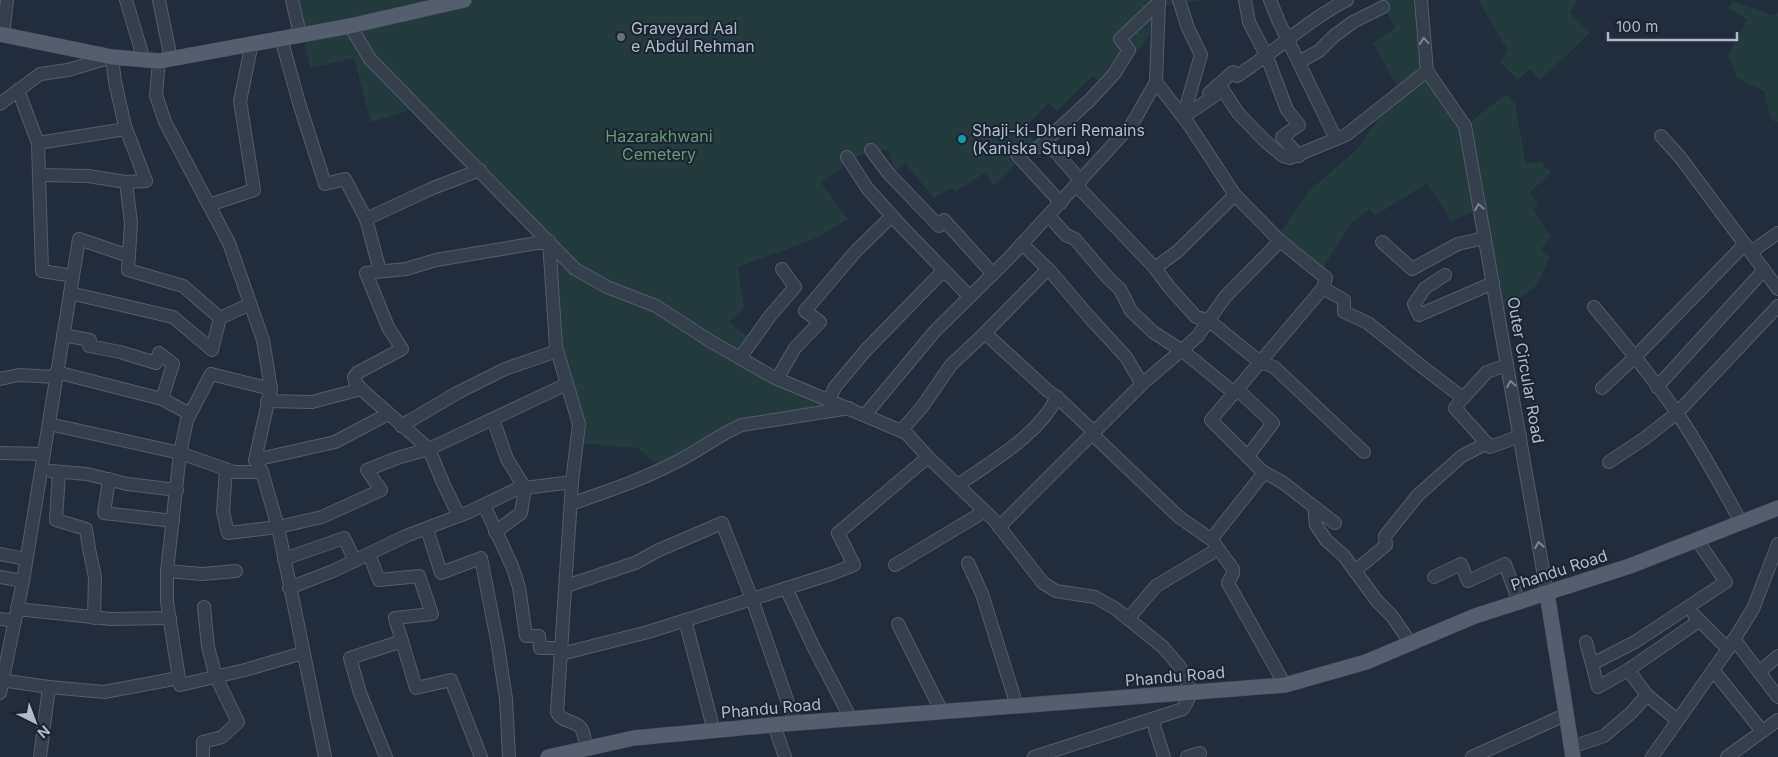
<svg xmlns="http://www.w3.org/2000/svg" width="1778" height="757" viewBox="0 0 1778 757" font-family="Inter,sans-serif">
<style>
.green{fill:#243a3d}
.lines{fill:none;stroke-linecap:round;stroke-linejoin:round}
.minor-casing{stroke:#545d6a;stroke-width:14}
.major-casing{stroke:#3f4855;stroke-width:16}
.minor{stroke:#363f4c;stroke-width:12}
.major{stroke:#545e6c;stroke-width:15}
.oneway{stroke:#7a8390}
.worship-dot{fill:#6b7280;stroke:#1b2431;stroke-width:2}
.culture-dot{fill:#0f9aa8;stroke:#1b2431;stroke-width:2}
.labels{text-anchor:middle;stroke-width:4;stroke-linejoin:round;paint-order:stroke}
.poi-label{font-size:16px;fill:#b1bac8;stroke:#1b2431;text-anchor:start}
.park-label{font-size:16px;fill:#689973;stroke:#1b2431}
.street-label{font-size:16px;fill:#b1bac8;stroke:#1b2431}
</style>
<rect width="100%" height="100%" fill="#222d3c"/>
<g class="green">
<polygon points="292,0 1205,0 1154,8 1150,36 1104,88 1093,76 1057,111 1048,103 1024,129 1036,143 993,186 986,172 955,192 951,188 934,198 905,163 895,172 888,149 859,155 821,183 848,219 814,239 738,267 744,308 729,322 752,340 737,356 849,408 742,425 664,469 637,448 577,443 556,347 549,241 418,108 371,122 354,58 311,68"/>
<polygon points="1382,0 1419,0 1427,71 1465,126 1506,94 1515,104 1526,164 1541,162 1551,173 1529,193 1538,205 1533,210 1551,237 1541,249 1550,257 1537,285 1498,315 1479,210 1451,221 1427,183 1375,216 1370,209 1351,223 1318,276 1274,242 1309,191 1355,151 1400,91 1373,43 1395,28"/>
<polygon points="1478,0 1577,0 1570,13 1590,33 1540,80 1530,69 1518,80 1500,62 1508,51"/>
<polygon points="1733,1 1774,16 1778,12 1778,122 1773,121 1768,110 1764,91 1737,78 1728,55 1747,20 1729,8"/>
</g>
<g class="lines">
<defs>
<g id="minor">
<polyline points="126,0 144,60"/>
<polyline points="159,0 171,59"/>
<polyline points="292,0 300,34"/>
<polyline points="1179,0 1188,28 1201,55 1183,117 1223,90 1238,113 1264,140 1283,156 1290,158 1346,135 1427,71"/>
<polyline points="1245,0 1249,22 1267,57 1287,110 1299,125 1282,137 1299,156"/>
<polyline points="1270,0 1279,22 1336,139"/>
<polyline points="1421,0 1427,71 1465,126 1547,593"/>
<polyline points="350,26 370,59 575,269 607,287 656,306 710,341 773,377 906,433 928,457 994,520 1043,583 1056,591 1095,597 1116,609 1163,647 1180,667 1192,692 1183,709 1034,757"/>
<polyline points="3,35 7,0"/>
<polyline points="281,38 299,103 325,184 345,179 366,219 380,271"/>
<polyline points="159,61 156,95 165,122 229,243 263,340 271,389 255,460 262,472 278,527 325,757"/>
<polyline points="1299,62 1319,51 1334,36 1353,22 1383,7"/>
<polyline points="1156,82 1190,126 1235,195 1280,241 1326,278 1323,288"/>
<path d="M1209 93 1233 72 1237 76C1275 52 1308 20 1347 0"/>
<polyline points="0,104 40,74 68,70 112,57 115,82 125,126 146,181 126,182 88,176 39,175"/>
<polyline points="1661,136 1680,157 1778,289"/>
<polyline points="1046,141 1081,181"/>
<polyline points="38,143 126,129"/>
<polyline points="1039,147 1090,100 1114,74 1129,50 1120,39 1159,2"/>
<polyline points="871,150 889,174 939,226 944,220 993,274"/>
<polyline points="1018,156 1061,203"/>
<polyline points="847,157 867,188 901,226 970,297"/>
<polyline points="126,182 131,223 128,270 183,286 220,318"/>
<polyline points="1077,186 1155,268 1169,287 1196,317 1208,320 1260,362 1274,367 1364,452"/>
<polyline points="209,205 254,190 240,101 252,43"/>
<polyline points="1049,216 1066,235 1075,239 1108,278 1120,289 1131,311 1153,332 1184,352 1233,392 1241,393 1273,423 1248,456"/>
<polyline points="366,219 433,188 480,170"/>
<polyline points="1382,242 1412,269 1458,244 1485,238"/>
<polyline points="1022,244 1050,271 1091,319 1126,357 1142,384"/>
<polyline points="1751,252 1778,233"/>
<polyline points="1155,268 1178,251 1235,195"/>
<polyline points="1445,275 1425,288 1414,304 1419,315 1493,283"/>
<polyline points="73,276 79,239 129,256"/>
<polyline points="70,293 173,317 212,350 220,318 250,304"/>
<path d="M1594 307C1623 342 1652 376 1677 413 1701 448 1721 486 1741 522"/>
<polyline points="63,335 90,340 89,346 120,352 156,363 159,353 173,364 162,399"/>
<polyline points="740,358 770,316 795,287 782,269"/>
<polyline points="56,372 162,399 190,414"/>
<polyline points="0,379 19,375 56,377"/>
<polyline points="777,379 795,348 820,322 805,311 856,251 892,216"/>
<polyline points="1657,387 1764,270"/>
<polyline points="1602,388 1635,357 1745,244"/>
<polyline points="271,389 211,374 187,420 180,453 167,571 167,602 180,685 245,670 303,653"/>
<polyline points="1463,398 1455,408 1490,447 1520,436"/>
<polyline points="829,400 835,387 866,350 944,270"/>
<polyline points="267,401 312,402 361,389"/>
<polyline points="865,415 935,331 1009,258 1132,124 1156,82 1159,0"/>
<polyline points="493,419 507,459 525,488 521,513 495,532"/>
<polyline points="49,424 180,453 234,472 262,472"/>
<polyline points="401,426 457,393 505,369 557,351"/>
<polyline points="901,431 922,407 951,365 985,333"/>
<polyline points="1094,432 1142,384 1197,337 1225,297 1280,241"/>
<polyline points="1092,434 1179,517 1212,540 1233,569 1233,573 1228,583 1285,685"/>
<polyline points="0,453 44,454"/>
<polyline points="255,460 335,442 388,414"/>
<polyline points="1609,462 1645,438 1677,413 1778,306"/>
<polyline points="226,469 223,512 228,533 278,527 322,517 381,490 367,470 397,458 429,449 567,384"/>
<polyline points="51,471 87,474 127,484 177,490"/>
<polyline points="59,472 56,520 86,529 89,549 95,577 94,618"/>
<polyline points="109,479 104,513 173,521"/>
<path d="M958 485C992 461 1039 435 1057 397"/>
<path d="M571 504C608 491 644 479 678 461 700 450 720 434 742 425L849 408"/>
<polyline points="484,505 512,566 519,587 526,636 539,636 540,648 562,648"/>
<polyline points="1314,507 1316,525 1326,540 1344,556 1355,571"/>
<path d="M459 516 443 483 429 449 361 389 355 381 354 377 357 373 402 349 388 327 366 273 406 269 436 260 549 241 556 347 579 424 572 482 557 712C562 723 575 720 581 728 585 734 585 743 586 749"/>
<polyline points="1335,523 1282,482 1262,471 1211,420 1323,288 1344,300 1344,312 1368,323 1425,369 1463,398 1487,372 1507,365"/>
<polyline points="999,527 1094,432 1057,397 1048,391 985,333 1048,269"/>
<polyline points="427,529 441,573 481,558 497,640 506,699 509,757"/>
<polyline points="1212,540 1213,537 1263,474 1262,471"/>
<polyline points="1697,540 1726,582 1635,642 1592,664 1598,687 1628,670 1699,621"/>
<polyline points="0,554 26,559"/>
<polyline points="369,554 379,580 419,576 432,614 395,618 416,688 451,680 481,757"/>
<polyline points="284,559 344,538 355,561"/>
<polyline points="968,563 982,594 1017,706"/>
<polyline points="895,565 985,511"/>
<polyline points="167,571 202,574 236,571"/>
<polyline points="0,577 23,581"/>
<polyline points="1434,577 1461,564 1468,581 1505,564 1519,602"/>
<polyline points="566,586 635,563 657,551 722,523 752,599 795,723"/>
<polyline points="289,588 333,571 406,536 469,512 517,489 572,482"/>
<polyline points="786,588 813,646 851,719"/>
<polyline points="17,609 111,619 170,618"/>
<polyline points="1694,615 1728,649"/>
<polyline points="0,619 15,621"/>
<polyline points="1128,619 1156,586 1218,549"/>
<polyline points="685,620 714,731"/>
<polyline points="898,624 942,712"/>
<polyline points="1734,639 1778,697"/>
<polyline points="1586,642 1592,664"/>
<polyline points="1411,644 1392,616 1377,601 1355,571 1386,545 1385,536 1418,495 1462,456 1487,443"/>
<polyline points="561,654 648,632 831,574 854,565 838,533 928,457"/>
<polyline points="1628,670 1647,695"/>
<polyline points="1713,670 1762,731"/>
<polyline points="1759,672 1778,656"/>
<polyline points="0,680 49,687 104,692 179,678"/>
<polyline points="0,693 23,581 73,276 42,271 38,143 18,90"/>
<polyline points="1154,719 1155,729 1164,757"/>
<polyline points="774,725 785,757"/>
<polyline points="1572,747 1604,736 1631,713 1647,695 1677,720"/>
<polyline points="203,756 203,742 222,737 238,722 216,677 208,647 204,607"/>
<polyline points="40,757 49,687"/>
<polyline points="386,757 360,693 350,658 402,641"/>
<polyline points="1187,757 1200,753"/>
<polyline points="1472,757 1567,714"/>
<polyline points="1652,757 1728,649 1753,609 1778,544"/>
<polyline points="1727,757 1778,720"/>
</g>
<g id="major">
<polyline points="0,34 112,57 159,61 350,26 464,0"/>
<polyline points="1547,593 1573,757"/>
<polyline points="548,757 634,738 783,724 1285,685 1366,662 1475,616 1630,566 1778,508"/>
</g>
</defs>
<use href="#minor" class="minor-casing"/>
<use href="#major" class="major-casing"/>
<use href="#minor" class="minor"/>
<use href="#major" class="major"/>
</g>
<defs><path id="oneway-chevron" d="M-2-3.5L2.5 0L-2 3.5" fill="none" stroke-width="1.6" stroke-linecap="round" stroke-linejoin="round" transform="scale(1.25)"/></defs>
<g class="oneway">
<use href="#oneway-chevron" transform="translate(1424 41) rotate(-95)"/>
<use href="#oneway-chevron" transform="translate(1479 207) rotate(-100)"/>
<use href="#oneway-chevron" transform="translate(1511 384) rotate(-100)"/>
<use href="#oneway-chevron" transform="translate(1539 545) rotate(-100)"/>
</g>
<circle class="worship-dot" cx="621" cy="37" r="5"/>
<circle class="culture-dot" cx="962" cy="139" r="5"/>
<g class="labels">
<g class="poi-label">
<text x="631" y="34">Graveyard Aal<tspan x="631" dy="18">e Abdul Rehman</tspan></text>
<text x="972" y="136">Shaji-ki-Dheri Remains<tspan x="972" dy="18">(Kaniska Stupa)</tspan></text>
</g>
<g class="park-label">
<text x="659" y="142">Hazarakhwani<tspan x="659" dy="18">Cemetery</tspan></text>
</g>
<g class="street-label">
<text transform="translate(1526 370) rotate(80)" y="6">Outer Circular Road</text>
<text transform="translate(1559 570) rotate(-18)" y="6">Phandu Road</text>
<text transform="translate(1175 676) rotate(-5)" y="6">Phandu Road</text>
<text transform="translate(771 708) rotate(-5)" y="6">Phandu Road</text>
</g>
</g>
<g transform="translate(35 722) rotate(138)" stroke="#1b2431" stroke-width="4" paint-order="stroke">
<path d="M0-4L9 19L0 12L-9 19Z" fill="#b1bac8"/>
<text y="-8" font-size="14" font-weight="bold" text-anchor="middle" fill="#b1bac8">N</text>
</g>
<path d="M1608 32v8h129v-8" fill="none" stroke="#b1bac8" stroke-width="2.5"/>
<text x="1616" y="32" font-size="15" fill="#b1bac8" stroke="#1b2431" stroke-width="4" paint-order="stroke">100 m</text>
</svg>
